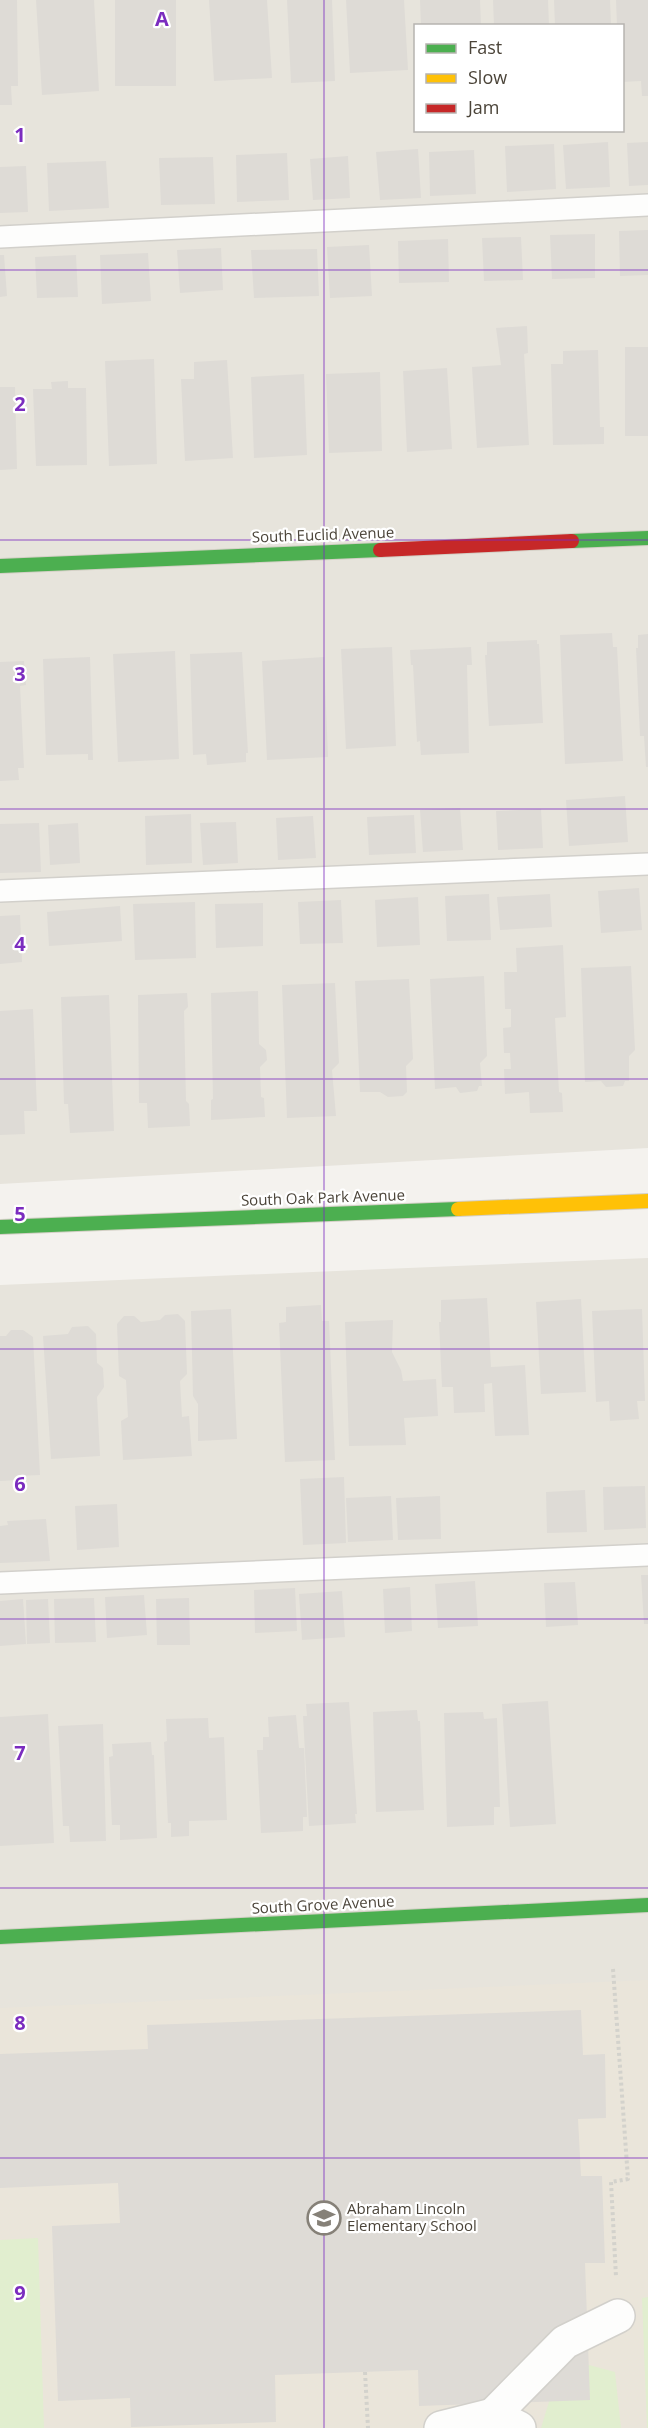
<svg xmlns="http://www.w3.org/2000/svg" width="648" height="2428" viewBox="0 0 648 2428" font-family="'Open Sans',sans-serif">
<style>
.residential{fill:#e7e4dc;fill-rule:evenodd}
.education{fill:#eae5da}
.green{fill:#e1eecf}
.building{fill:#dedbd6}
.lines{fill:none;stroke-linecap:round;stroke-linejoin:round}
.lane-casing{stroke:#d2d0cb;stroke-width:24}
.street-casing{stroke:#d2d0cb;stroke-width:36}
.fast-casing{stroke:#d3cfc5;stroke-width:16}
.slow-casing{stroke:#d3cfc5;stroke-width:16}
.jam-casing{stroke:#d3cfc5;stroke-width:16}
.path{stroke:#d3d2cc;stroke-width:4;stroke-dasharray:3 3;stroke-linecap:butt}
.lane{stroke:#fdfdfc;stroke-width:21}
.street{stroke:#fdfdfc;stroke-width:33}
.fast{stroke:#4caf50;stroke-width:14}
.slow{stroke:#ffc107;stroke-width:14}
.jam{stroke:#c62828;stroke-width:14}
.grid{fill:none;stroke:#7b2cbf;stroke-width:1.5;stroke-opacity:0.55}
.labels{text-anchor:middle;stroke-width:4.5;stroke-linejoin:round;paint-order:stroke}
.street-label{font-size:15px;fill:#4b4439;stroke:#fff}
.poi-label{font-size:15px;fill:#4b4439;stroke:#fff;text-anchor:start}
.grid-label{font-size:20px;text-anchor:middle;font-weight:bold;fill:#7b2cbf;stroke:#fff;stroke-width:4.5;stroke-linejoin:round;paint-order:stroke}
</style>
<rect width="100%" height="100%" fill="#f4f2ee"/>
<g class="residential">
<path d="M0 0H648V1148L0 1184ZM416 26H622V130H416Z"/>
<polygon points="648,1258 648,2428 0,2428 0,1285"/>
</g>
<polygon class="education" points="648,1980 648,2428 0,2428 0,2008"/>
<g class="green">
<polygon points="38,2238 44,2428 0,2428 0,2240"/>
<polygon points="648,2297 648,2428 647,2428 642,2298"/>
<polygon points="574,2361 615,2372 621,2428 541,2428 555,2382"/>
</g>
<g class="building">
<polygon points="0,0 17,0 18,86 11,86 12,105 0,105"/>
<polygon points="36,0 94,0 99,91 42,95"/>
<rect x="115" y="0" width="61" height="86"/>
<polygon points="209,0 267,0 272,78 214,81"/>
<polygon points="287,0 332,0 335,81 291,83"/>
<polygon points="346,0 404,0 408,70 350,73"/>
<polygon points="420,0 480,0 481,26 421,26"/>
<polygon points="493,0 548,0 549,26 494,26"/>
<polygon points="554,0 610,0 611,26 555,26"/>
<polygon points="616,0 648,0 648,96 642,96 641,81 622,82 622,26 617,26"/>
<polygon points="608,142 610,187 566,189 563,145"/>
<polygon points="648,142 648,185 629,186 627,143"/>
<polygon points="554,144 556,189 507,192 505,146"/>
<polygon points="418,149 421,198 380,200 376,152"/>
<polygon points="474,150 476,194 430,196 429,152"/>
<polygon points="287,153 289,200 237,202 236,155"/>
<polygon points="348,156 350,198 313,200 310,159"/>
<polygon points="213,157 215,204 161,205 159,158"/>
<polygon points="106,161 109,208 49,211 47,163"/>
<polygon points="26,166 28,212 0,213 0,167"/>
<polygon points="648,230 648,275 620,276 619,231"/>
<polygon points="595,234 595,278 552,279 550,235"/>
<polygon points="521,237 523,280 484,281 482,238"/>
<polygon points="448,239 449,282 399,283 398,241"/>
<polygon points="369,245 372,296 330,298 327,247"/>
<polygon points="221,248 223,290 180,293 177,250"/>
<polygon points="317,249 319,296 254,298 251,250"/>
<polygon points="148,253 151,301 102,304 100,255"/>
<polygon points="0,255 4,255 7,296 0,297"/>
<polygon points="76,255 78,297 37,298 35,257"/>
<polygon points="527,326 528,353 524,354 529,445 477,448 472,367 501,365 496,328"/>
<rect x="625" y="347" width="23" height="89"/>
<polygon points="598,350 600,427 604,427 604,444 553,445 551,364 563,364 563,351"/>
<polygon points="154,359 157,464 109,466 105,361"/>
<polygon points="227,360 233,458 185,461 181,379 194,379 194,362"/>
<polygon points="447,368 452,449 407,452 403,371"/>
<polygon points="380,372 382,451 329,453 326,374"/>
<polygon points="304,374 307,455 254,458 251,377"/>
<polygon points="68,381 68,388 86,388 87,465 36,466 33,389 52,389 51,382"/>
<polygon points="0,387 15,387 17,469 0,470"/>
<polygon points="612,633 613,647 617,647 623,761 565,764 560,635"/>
<polygon points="648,634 648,767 646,767 644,736 640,736 636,648 638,648 638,635"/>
<polygon points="537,640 537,644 539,644 543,723 489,726 485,655 487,655 487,642"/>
<polygon points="392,647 396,746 346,749 341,649"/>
<polygon points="471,647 472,665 467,665 469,753 421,755 420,741 417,742 413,665 411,665 410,650"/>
<polygon points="175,651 179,759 118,762 113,654"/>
<polygon points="242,652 248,753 246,753 246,762 207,765 206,754 193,755 190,654"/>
<polygon points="90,657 93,760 88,760 88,754 46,755 43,659"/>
<polygon points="324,657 328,757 267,760 262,661"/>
<polygon points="24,661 26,685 20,686 24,768 18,768 19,780 0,781 0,662"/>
<polygon points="625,796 628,842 569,846 566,800"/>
<polygon points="460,808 463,850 423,852 420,810"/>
<polygon points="541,809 543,848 498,850 496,811"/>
<polygon points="191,814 192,863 146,865 145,816"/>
<polygon points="414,815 416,853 369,855 367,817"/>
<polygon points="313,816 316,858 278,860 276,818"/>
<polygon points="236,822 238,863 203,865 200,823"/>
<polygon points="39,823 41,872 0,873 0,824"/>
<polygon points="78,823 80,863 50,865 48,825"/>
<polygon points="639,888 642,930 601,933 598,891"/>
<polygon points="489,894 491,940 447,941 445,896"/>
<polygon points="550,894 552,927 500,930 497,897"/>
<polygon points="418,897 420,945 377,947 375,900"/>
<polygon points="341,900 343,943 300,944 298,902"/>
<polygon points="195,902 196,958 135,960 133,904"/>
<polygon points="263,903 263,946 216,948 215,904"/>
<polygon points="120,906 122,941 49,946 47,912"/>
<polygon points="20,915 22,962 0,964 0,916"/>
<polygon points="563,945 566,1017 555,1018 559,1092 562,1093 563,1112 530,1113 529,1092 505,1094 504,1069 511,1069 510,1053 504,1053 503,1028 511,1027 511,1009 505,1009 504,972 517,972 516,948"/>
<polygon points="631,966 635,1050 629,1056 629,1081 625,1081 623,1086 606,1087 601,1081 585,1082 581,968"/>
<polygon points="484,976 487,1056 480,1063 482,1086 479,1086 477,1091 460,1093 456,1087 435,1089 430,979"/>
<polygon points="409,979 413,1059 406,1066 407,1092 403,1096 388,1097 380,1092 360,1092 355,981"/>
<polygon points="335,983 339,1063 332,1070 336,1116 287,1118 282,985"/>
<polygon points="258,991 259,1044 266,1050 267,1060 260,1067 261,1097 264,1098 265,1117 211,1120 211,1100 213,1099 211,993"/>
<polygon points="187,993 188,1007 184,1011 186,1101 189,1104 190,1126 148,1128 147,1103 139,1103 138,995"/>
<polygon points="109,995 114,1131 70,1133 68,1104 64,1104 61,997"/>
<polygon points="33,1009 37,1111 24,1111 25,1134 0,1135 0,1011"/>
<polygon points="487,1298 491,1367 525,1365 529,1435 495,1436 492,1383 484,1384 485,1412 454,1413 453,1387 442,1387 439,1322 441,1322 441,1300"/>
<polygon points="581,1299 586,1392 541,1394 536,1302"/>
<polygon points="321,1305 322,1321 329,1321 335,1460 285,1462 279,1323 286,1322 286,1307"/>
<polygon points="231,1309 237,1439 198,1441 198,1404 193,1396 191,1311"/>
<polygon points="642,1309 645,1401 637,1401 639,1419 610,1421 609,1401 596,1402 592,1311"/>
<polygon points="178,1314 185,1321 187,1374 180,1381 182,1417 189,1416 192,1456 123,1460 121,1421 128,1417 126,1380 119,1376 117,1324 124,1316 134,1316 141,1322 160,1320 165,1315"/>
<polygon points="393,1320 392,1352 401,1370 403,1381 436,1379 438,1416 404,1418 406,1445 349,1446 345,1322"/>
<polygon points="88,1326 96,1334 97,1363 103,1368 104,1387 97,1397 100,1456 51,1459 43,1336 68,1334 72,1327"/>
<polygon points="11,1330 23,1330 33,1337 40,1475 17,1476 17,1480 0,1481 0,1336 6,1336"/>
<polygon points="344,1477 346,1543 303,1545 300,1479"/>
<polygon points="645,1486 646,1528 604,1530 603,1487"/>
<polygon points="585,1490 587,1532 547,1533 546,1492"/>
<polygon points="391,1496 393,1540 348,1542 346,1498"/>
<polygon points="440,1496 441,1539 398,1540 396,1498"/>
<polygon points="117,1504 119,1547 77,1550 75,1506"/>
<polygon points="46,1519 50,1561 0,1563 0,1526 8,1525 7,1521"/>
<polygon points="641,1575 648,1575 648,1624 644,1624"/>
<polygon points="475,1581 478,1626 438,1628 435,1584"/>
<polygon points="575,1582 578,1625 546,1627 544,1583"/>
<polygon points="410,1587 412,1631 385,1633 383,1589"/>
<polygon points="295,1588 297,1631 255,1633 254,1590"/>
<polygon points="342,1591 345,1637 302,1640 299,1594"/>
<polygon points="144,1595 147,1635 107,1638 105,1597"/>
<polygon points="94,1598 96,1642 55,1643 54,1599"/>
<polygon points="189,1598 190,1645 157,1645 156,1599"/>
<polygon points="23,1599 26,1644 0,1646 0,1601"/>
<polygon points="48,1599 50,1643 27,1644 26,1600"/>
<polygon points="548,1701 556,1824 510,1827 502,1704"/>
<polygon points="349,1702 357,1814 355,1814 356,1823 309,1826 303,1716 307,1716 306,1704"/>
<polygon points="417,1710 418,1721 420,1721 424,1810 376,1812 373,1712"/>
<polygon points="483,1712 484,1719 497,1718 500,1807 494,1807 494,1825 447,1827 444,1713"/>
<polygon points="48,1714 54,1843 0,1846 0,1717"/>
<polygon points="296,1715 299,1748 304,1748 307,1817 303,1817 303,1831 261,1833 257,1750 263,1750 263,1737 269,1737 268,1717"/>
<polygon points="208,1718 209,1738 224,1737 227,1820 189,1821 189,1836 171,1837 171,1823 168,1823 164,1742 167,1741 166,1719"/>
<polygon points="103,1724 106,1841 70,1842 69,1826 63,1826 58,1726"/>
<polygon points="151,1742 152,1755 154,1755 157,1838 120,1840 120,1825 112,1825 109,1757 113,1756 112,1744"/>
<polygon points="581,2010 583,2055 605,2054 606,2118 578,2119 581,2176 602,2176 605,2263 585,2263 590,2400 419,2406 418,2370 275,2375 276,2422 131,2427 130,2398 58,2401 52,2226 120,2223 118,2183 0,2188 0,2054 148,2049 147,2025"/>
</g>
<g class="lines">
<defs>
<g id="lane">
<polyline points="0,237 648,205"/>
<polyline points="0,891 648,864"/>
<polyline points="0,1583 648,1555"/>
</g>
<g id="street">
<polyline points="493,2415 565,2342 618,2316"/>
<polyline points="441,2428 493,2415 519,2428"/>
</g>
<g id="fast">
<polyline points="572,541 648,538"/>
<polyline points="0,566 380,550"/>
<polyline points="0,1227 458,1209"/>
<polyline points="0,1937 648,1905"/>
</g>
<polyline id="slow" points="458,1209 648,1201"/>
<polyline id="jam" points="380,550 572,541"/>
</defs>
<use href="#lane" class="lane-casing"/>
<use href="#street" class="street-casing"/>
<use href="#fast" class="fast-casing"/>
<use href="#slow" class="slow-casing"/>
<use href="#jam" class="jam-casing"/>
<g class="path">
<polyline points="613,1969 628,2179 611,2182 616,2277"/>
<polyline points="365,2372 368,2428"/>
</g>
<use href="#lane" class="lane"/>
<use href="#street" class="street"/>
<use href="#fast" class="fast"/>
<use href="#slow" class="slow"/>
<use href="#jam" class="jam"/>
</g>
<path class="grid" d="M324 0V2428M0 270H648M0 540H648M0 809H648M0 1079H648M0 1349H648M0 1619H648M0 1888H648M0 2158H648"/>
<defs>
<symbol id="school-ring" viewBox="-11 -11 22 22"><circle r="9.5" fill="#fff" stroke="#868178" stroke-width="1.5"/><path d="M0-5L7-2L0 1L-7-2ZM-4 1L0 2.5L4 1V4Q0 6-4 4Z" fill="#868178"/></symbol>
</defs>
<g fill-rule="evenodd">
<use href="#school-ring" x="305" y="2199" width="38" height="38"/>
</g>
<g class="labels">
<g class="street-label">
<text transform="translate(323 535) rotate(-2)" y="5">South Euclid Avenue</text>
<text transform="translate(323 1198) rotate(-2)" y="5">South Oak Park Avenue</text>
<text transform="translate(323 1905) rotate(-3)" y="5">South Grove Avenue</text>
</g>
<g class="poi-label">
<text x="347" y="2214">Abraham Lincoln<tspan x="347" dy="17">Elementary School</tspan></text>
</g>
</g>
<g class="grid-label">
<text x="162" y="26">A</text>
<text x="20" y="142">1</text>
<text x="20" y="411">2</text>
<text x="20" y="681">3</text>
<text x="20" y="951">4</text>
<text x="20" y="1221">5</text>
<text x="20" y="1491">6</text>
<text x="20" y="1760">7</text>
<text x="20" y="2030">8</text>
<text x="20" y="2300">9</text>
</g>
<rect x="414" y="24" width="210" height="108" fill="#ffffff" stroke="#b7b4b0" stroke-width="1.5"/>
<rect x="426" y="44" width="30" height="9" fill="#4caf50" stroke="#b7b4b0" stroke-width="1.5"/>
<text x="468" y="54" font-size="18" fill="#4b4439">Fast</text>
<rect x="426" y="74" width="30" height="9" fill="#ffc107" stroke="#b7b4b0" stroke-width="1.5"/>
<text x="468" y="84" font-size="18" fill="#4b4439">Slow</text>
<rect x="426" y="104" width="30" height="9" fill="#c62828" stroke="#b7b4b0" stroke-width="1.5"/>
<text x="468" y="114" font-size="18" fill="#4b4439">Jam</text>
</svg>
